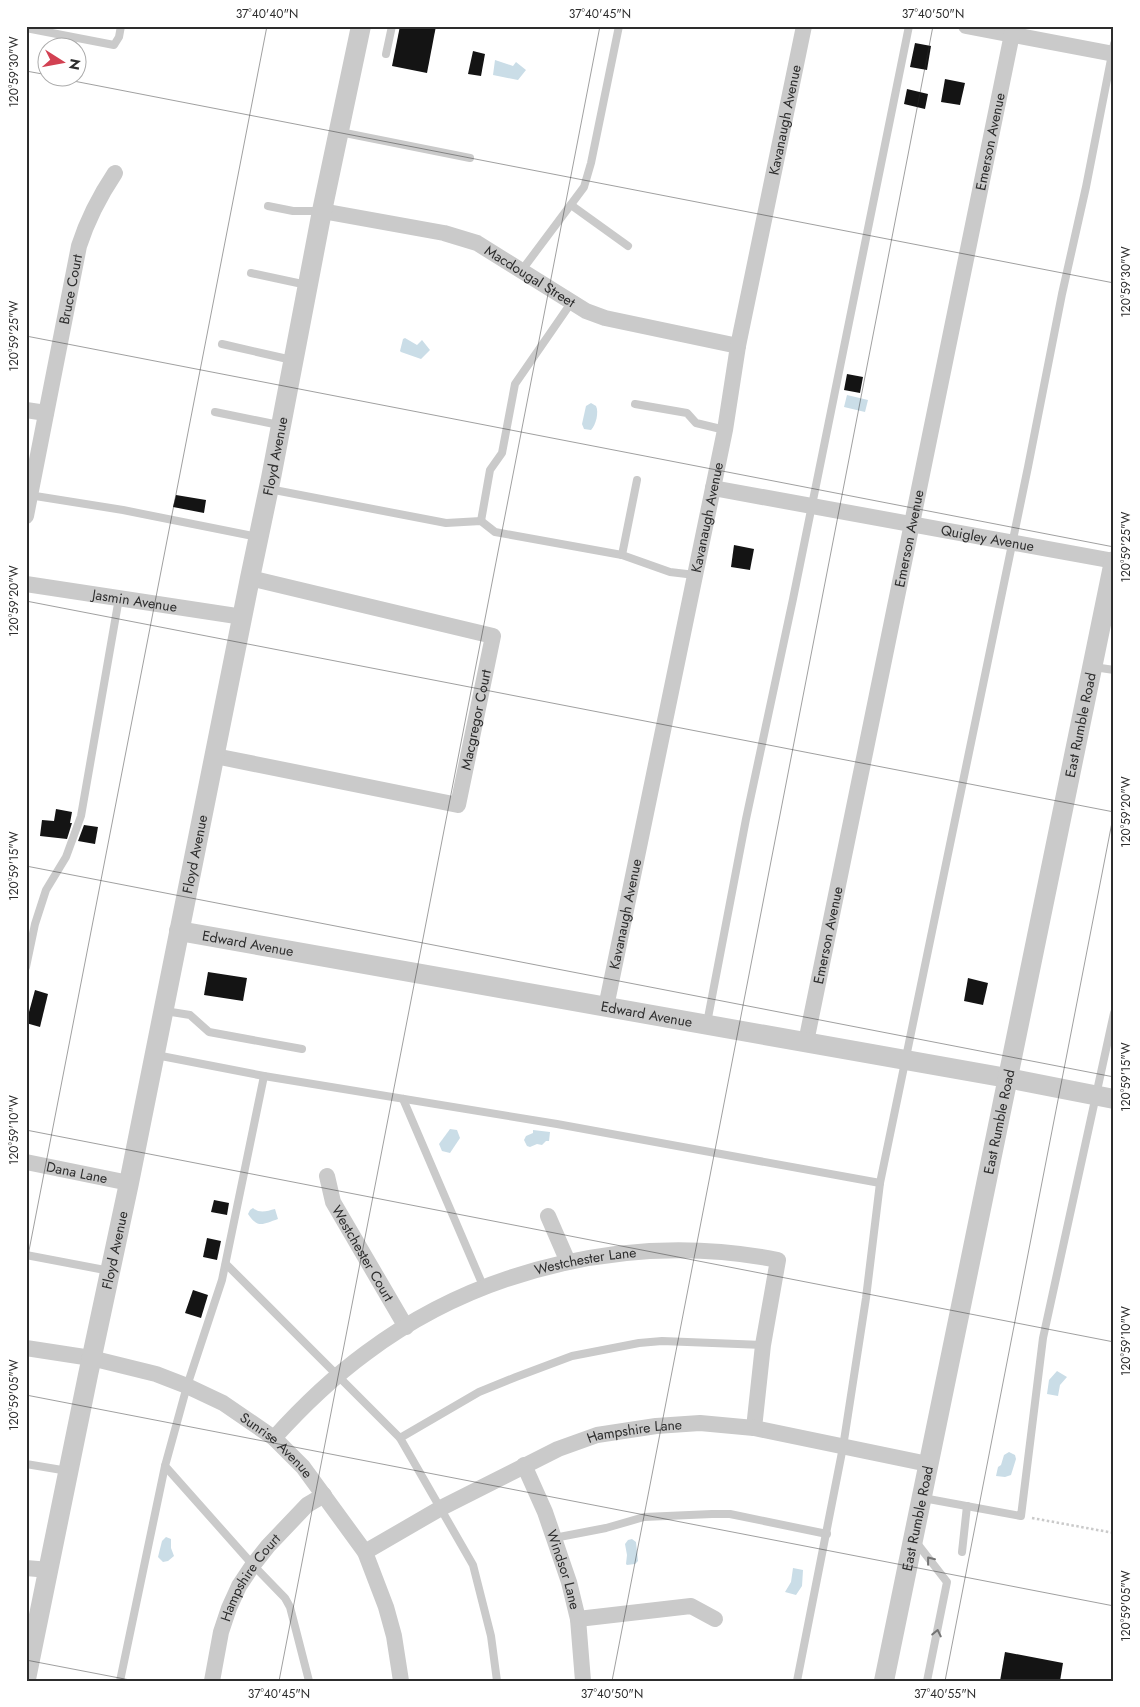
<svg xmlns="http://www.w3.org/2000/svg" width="1140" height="1707" viewBox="0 0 1140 1707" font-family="Jost,sans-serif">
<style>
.water{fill:#cadde7}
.building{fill:#141414}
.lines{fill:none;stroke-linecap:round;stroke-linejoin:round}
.path{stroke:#cacaca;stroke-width:2.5;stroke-dasharray:2.5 2.5;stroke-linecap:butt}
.service{stroke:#cacaca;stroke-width:8}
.minor{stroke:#cacaca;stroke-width:16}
.tertiary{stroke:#cacaca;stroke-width:20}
.oneway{stroke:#747474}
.ticks{fill:none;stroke:#2d2d2d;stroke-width:1;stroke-opacity:0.45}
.labels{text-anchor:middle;stroke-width:5;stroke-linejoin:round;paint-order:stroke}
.street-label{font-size:14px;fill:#2d2d2d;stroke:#fff}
.neatline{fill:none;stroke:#2d2d2d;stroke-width:2}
.ticks-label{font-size:12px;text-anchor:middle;fill:#2d2d2d}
</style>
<rect width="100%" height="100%" fill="#fff"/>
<g class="water">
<polygon points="495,60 513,66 516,62 526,70 518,80 493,75"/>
<polygon points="405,338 417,345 422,340 430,350 421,359 401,352 400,351 403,339"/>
<polygon points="847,395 868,400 865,412 844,407"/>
<path d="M591 403 596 406C599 412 596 425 591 430L584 429 582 424 586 406Z"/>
<polygon points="450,1129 457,1130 460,1138 450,1153 442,1151 439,1144"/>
<polygon points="533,1130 550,1132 549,1141 546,1141 542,1145 537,1144 530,1147 527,1146 524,1140 526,1136 533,1133"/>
<path d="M253 1208C260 1214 267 1211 275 1209L278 1219C263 1224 258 1229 248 1214L250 1210Z"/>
<polygon points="1057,1371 1067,1377 1060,1385 1058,1396 1047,1394 1049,1380"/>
<polygon points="1009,1452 1015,1455 1016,1459 1011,1475 1005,1477 996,1476 998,1467 1001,1465 1004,1455"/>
<polygon points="166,1537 171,1539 171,1548 174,1556 168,1561 163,1562 158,1557 162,1541"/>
<polygon points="628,1540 632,1539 636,1542 638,1561 635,1564 627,1565 626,1564 627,1555 625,1544"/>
<polygon points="793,1568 803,1570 802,1586 796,1595 785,1592 791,1582"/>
</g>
<g class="building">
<polygon points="400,26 436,26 427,73 392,66"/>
<polygon points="915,43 931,46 927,70 910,67"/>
<polygon points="473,51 485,54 481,76 468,74"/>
<polygon points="945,79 965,83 960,105 941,102"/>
<polygon points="907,89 928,94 925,109 904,104"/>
<polygon points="847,374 863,377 860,393 844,390"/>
<polygon points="176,495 206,500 204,513 173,507"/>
<polygon points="734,545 754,549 750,570 731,567"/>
<polygon points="56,809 72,812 70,823 72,823 67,839 40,836 42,820 54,821"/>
<polygon points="84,825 98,827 95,844 78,841"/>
<polygon points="208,972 247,978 243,1001 204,995"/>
<polygon points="968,978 988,983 983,1005 964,1001"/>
<polygon points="35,990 48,994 40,1027 26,1023"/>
<polygon points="214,1200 229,1203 227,1215 211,1212"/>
<polygon points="207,1238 221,1241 217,1260 203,1257"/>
<polygon points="193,1290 208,1295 201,1318 185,1313"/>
<polygon points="1005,1652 1063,1663 1060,1681 1000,1681"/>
</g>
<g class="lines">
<polyline class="path" points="1032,1518 1114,1533"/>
<g class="service">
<polyline points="26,28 114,45 119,37 121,26"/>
<polyline points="386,54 392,26"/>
<polyline points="340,132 470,158"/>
<polyline points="571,205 628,246"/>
<polyline points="268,206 293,211 322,211"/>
<polyline points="522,270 584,187 591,163 619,26"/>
<polyline points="251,273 307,285"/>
<polyline points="222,344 292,360"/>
<polyline points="635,404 687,413 696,423 725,430"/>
<polyline points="215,412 279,425"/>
<polyline points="269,489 446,523 481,521 495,532 622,555 670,572 695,575"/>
<polyline points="29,495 123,510 258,537"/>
<polyline points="481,521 490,470 502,453 515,384 571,303"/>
<polyline points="622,555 637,480"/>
<polyline points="1094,667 1114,670"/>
<polyline points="26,967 35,924 46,890 66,857 81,816 119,598"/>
<polyline points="165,1011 190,1015 209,1032 302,1049"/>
<polyline points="707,1023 746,819 793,599 909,26"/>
<polyline points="156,1055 264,1076 557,1124 880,1183"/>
<polyline points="264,1076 222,1280 187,1386 165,1466 253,1565 285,1598 290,1607 309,1681"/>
<polyline points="403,1099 484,1288"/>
<polyline points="26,1255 110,1271"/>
<polyline points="226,1264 400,1438 479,1392 516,1377 572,1356 639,1343 662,1341 763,1345"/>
<polyline points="400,1438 473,1565 491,1636 497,1681"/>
<polyline points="26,1464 68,1471"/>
<polyline points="923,1498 1021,1516 1043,1338 1114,1013"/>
<polyline points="554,1538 606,1528 644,1517 712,1514 730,1514 827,1534"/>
<polyline points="916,1542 947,1582 927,1681"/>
<polyline points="962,1552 967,1506"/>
<polyline points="120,1681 165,1466"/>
<polyline points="797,1681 843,1447 866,1298 880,1183 1028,467 1062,294 1086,187 1114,44"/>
</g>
<g class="minor">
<polyline points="966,26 1114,54"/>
<path id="s1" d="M322 211 444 233 477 243 586 311 605 318 738 346"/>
<polyline points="26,410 46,413"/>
<path id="s2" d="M713 488 1114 561"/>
<path id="s3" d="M26 516 79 246C88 218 99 197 115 173"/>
<path id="s4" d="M26 584 243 617"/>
<path id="s5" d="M215 756 458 805 493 636 250 578"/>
<path id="s6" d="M606 1007 725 430 738 346 804 26"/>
<path id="s7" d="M806 1042 1012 34"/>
<path id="s8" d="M26 1162 129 1183"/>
<path id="s9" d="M327 1176 333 1202 406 1327"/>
<polyline points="548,1216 568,1262"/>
<path id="s10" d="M26 1348 91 1358 156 1374 187 1386 223 1403 274 1438 303 1467 365 1552 386 1607 394 1636 401 1681"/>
<path id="s11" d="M274 1438C302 1407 332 1378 366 1353 482 1266 636 1232 778 1260L763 1345 754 1428"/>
<path id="s12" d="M524 1465 545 1512 569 1582 578 1619 583 1681"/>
<path id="s13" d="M365 1552 441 1508 558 1449 597 1435 656 1426 700 1423 754 1428 928 1464"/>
<polyline points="26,1568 49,1570"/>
<polyline points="578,1619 691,1606 715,1619"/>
<path id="s14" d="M212 1681 221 1632 229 1608 239 1586 253 1565 268 1546 307 1505 324 1495"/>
</g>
<g class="tertiary">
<path id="s15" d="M179 931 1007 1078 1114 1099"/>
<path id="s16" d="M26 1679 88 1375 129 1183 250 578 271 478 322 211 361 26"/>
<path id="s17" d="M884 1681 1114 561"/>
</g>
</g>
<defs><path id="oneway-chevron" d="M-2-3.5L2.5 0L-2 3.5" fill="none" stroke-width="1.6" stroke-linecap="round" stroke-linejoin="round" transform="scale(1.25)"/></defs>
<g class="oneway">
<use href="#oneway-chevron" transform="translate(930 1560) rotate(-128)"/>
<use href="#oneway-chevron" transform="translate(937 1633) rotate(-78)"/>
</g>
<path class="ticks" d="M26 71 48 75M58 78 1114 283M26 336 1114 547M26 601 1114 812M26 866 1114 1077M26 1130 1114 1342M26 1266 267 26M26 1395 1114 1606M26 1660 135 1681M279 1681 600 26M612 1681 933 26M945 1681 1114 812"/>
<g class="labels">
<g class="street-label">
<text dy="5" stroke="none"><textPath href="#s6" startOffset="905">Kavanaugh Avenue</textPath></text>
<text dy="5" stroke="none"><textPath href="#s7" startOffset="919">Emerson Avenue</textPath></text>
<text dy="5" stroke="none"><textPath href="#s1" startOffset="221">Macdougal Street</textPath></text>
<text dy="5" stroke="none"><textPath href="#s3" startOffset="231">Bruce Court</textPath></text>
<text dy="5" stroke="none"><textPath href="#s16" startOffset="1248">Floyd Avenue</textPath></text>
<text dy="5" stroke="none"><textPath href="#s6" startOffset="500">Kavanaugh Avenue</textPath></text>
<text dy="5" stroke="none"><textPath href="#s7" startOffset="514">Emerson Avenue</textPath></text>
<text dy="5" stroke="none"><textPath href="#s2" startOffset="279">Quigley Avenue</textPath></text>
<text dy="5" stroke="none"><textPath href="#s4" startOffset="110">Jasmin Avenue</textPath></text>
<text dy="5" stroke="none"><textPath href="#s5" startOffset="335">Macgregor Court</textPath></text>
<text dy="5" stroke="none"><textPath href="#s17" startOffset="976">East Rumble Road</textPath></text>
<text dy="5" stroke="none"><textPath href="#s16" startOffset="842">Floyd Avenue</textPath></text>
<text dy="5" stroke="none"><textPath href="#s6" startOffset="95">Kavanaugh Avenue</textPath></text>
<text dy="5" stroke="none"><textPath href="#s7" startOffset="109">Emerson Avenue</textPath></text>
<text dy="5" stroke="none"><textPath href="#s15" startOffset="70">Edward Avenue</textPath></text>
<text dy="5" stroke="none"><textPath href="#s15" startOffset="475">Edward Avenue</textPath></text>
<text dy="5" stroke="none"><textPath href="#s17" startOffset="571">East Rumble Road</textPath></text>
<text dy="5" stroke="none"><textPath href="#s8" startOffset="52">Dana Lane</textPath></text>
<text dy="5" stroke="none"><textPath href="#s16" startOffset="438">Floyd Avenue</textPath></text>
<text dy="5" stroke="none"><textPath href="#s9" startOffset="86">Westchester Court</textPath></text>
<text dy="5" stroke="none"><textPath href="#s11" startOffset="366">Westchester Lane</textPath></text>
<text dy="5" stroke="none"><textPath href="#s13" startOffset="298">Hampshire Lane</textPath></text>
<text dy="5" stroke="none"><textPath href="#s10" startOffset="274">Sunrise Avenue</textPath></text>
<text dy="5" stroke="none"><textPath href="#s17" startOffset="166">East Rumble Road</textPath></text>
<text dy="5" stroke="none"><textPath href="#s12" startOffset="112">Windsor Lane</textPath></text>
<text dy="5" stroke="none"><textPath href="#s14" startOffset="112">Hampshire Court</textPath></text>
</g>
</g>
<rect width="1140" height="1707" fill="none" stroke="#ffffff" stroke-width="55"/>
<g transform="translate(62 62) rotate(101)"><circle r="24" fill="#ffffff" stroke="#ababab"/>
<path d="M0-4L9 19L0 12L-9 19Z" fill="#d24152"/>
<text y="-8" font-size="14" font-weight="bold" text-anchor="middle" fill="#2d2d2d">N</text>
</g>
<rect x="28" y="28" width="1084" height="1652" class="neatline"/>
<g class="ticks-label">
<text x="267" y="18">37°40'40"N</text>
<text x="600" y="18">37°40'45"N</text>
<text x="933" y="18">37°40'50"N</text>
<text transform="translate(14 72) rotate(-90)" y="4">120°59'30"W</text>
<text transform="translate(1126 282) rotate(-90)" y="4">120°59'30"W</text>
<text transform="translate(14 336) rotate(-90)" y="4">120°59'25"W</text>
<text transform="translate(1126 547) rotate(-90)" y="4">120°59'25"W</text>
<text transform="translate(14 601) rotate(-90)" y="4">120°59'20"W</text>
<text transform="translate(1126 812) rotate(-90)" y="4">120°59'20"W</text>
<text transform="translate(14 866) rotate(-90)" y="4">120°59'15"W</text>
<text transform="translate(1126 1077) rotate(-90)" y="4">120°59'15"W</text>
<text transform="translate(14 1130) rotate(-90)" y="4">120°59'10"W</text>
<text transform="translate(1126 1341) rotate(-90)" y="4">120°59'10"W</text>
<text transform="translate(14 1395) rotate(-90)" y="4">120°59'05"W</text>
<text transform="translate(1126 1606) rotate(-90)" y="4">120°59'05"W</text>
<text x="279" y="1698">37°40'45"N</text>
<text x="612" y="1698">37°40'50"N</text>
<text x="945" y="1698">37°40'55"N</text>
</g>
</svg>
